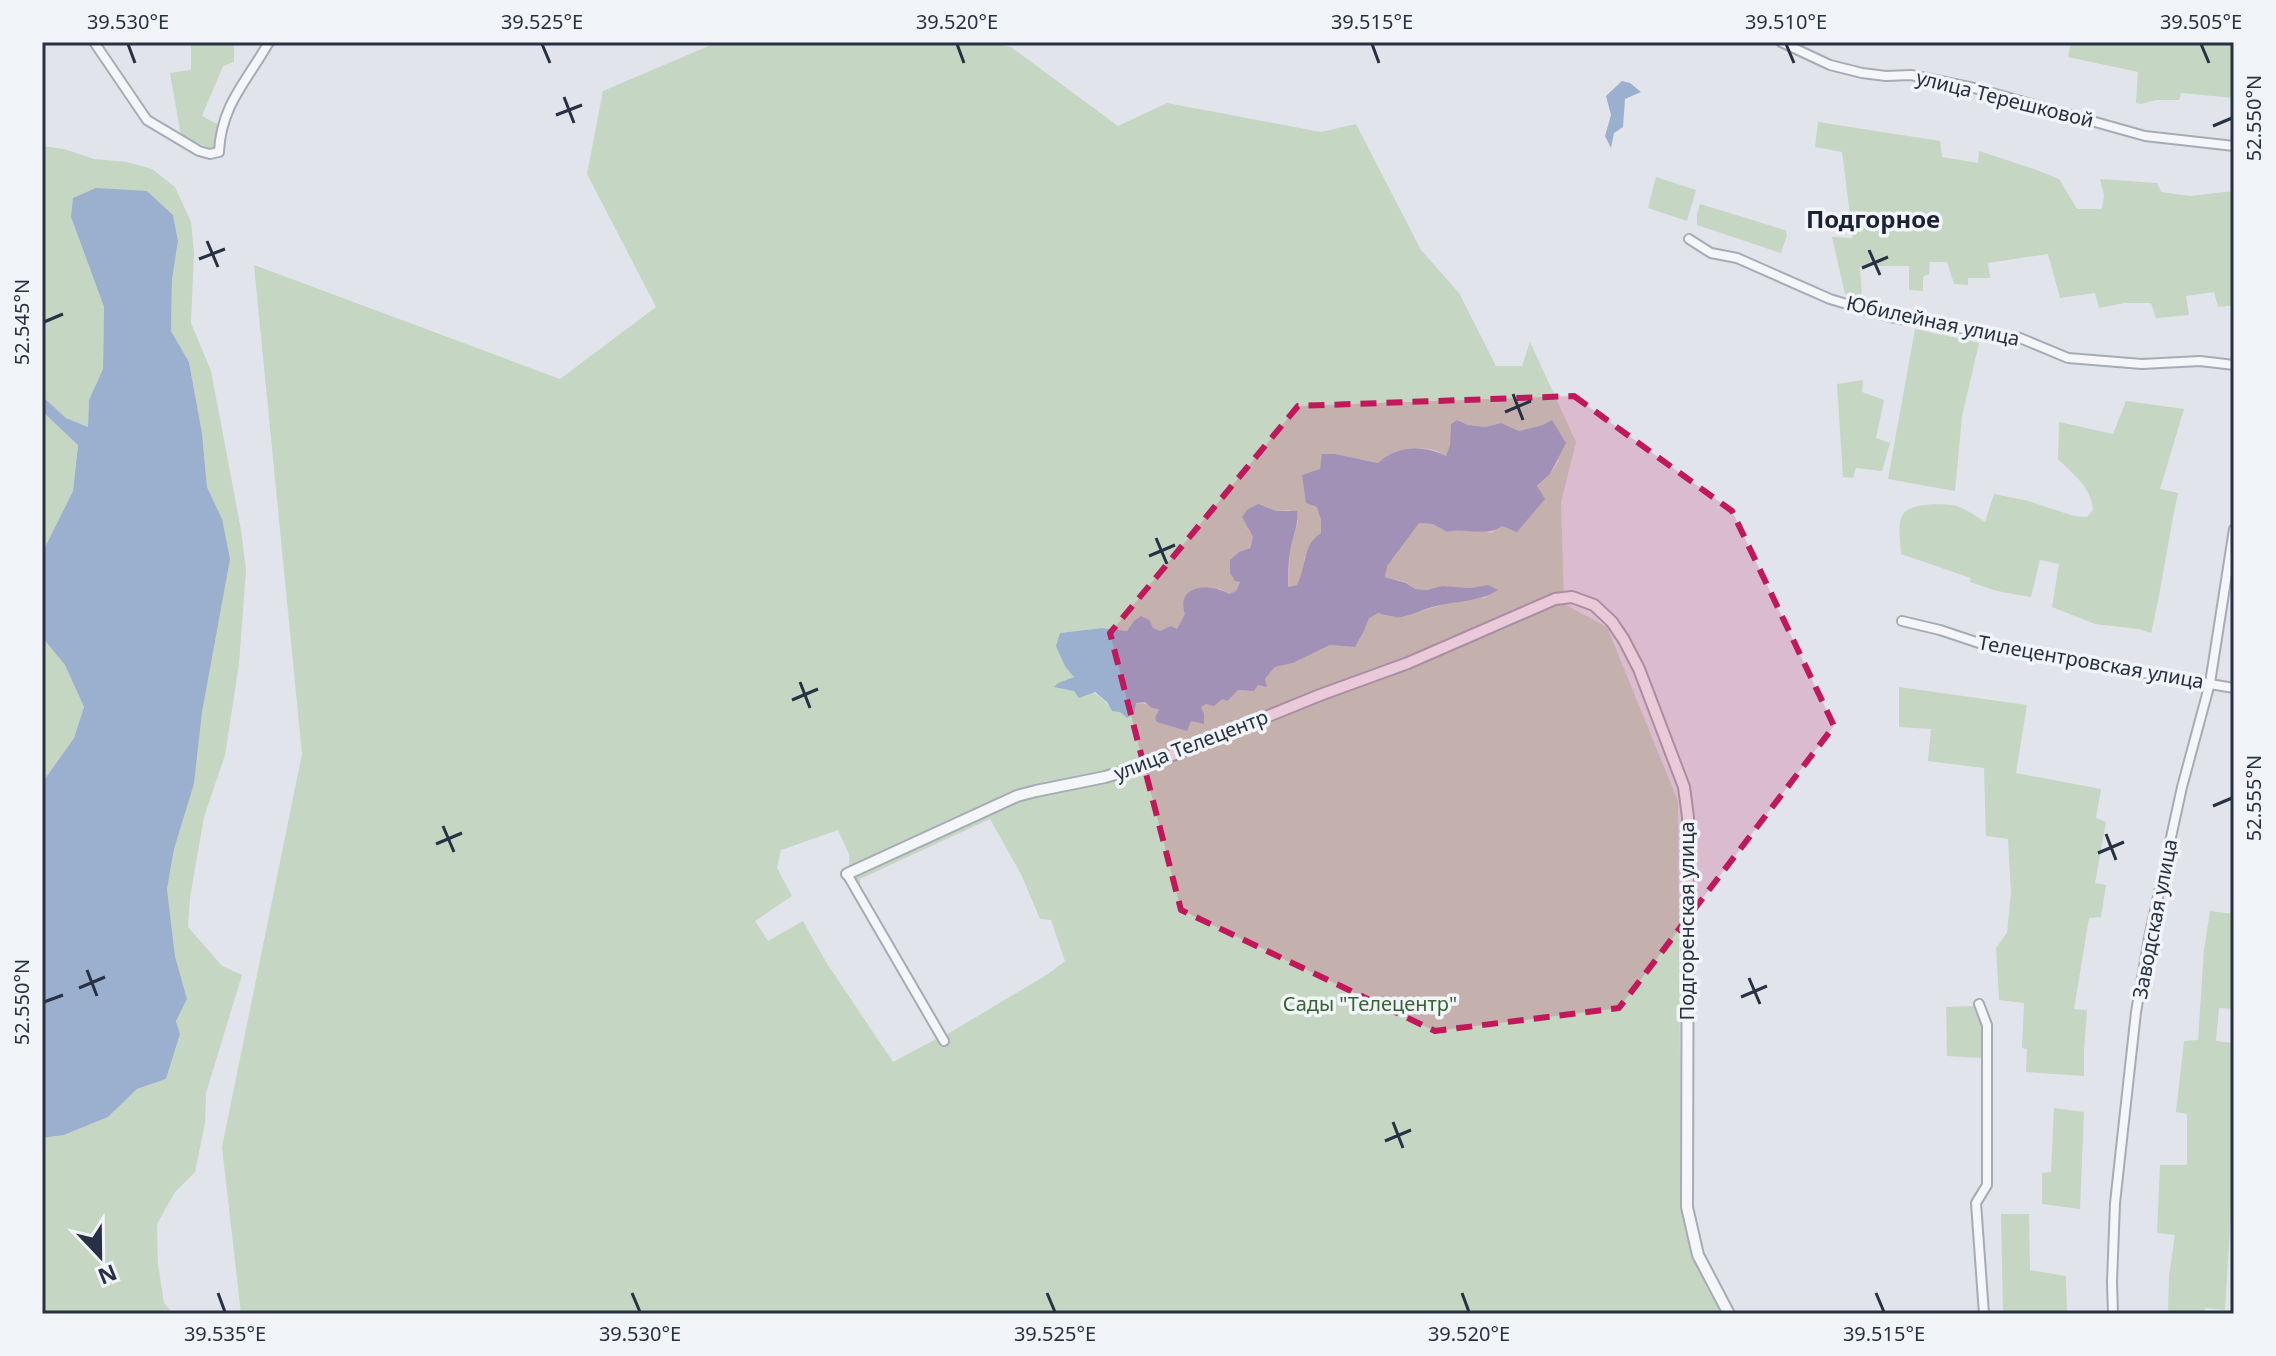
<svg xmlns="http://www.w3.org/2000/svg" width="2276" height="1356" viewBox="0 0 2276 1356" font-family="'Noto Sans',sans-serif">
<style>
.green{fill:#c5d6c2;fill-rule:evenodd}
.water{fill:#9ab0ce}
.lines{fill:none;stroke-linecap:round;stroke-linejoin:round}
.minor-casing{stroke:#a6abb6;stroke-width:12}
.tertiary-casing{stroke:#a6abb6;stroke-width:14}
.minor{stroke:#f4f6f9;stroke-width:8}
.tertiary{stroke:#f4f6f9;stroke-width:10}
.marked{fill:#c2185b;fill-opacity:0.2;stroke:#c2185b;stroke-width:6;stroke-dasharray:16 10;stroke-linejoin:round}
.ticks{fill:none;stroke:#283144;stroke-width:3}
.labels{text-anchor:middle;stroke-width:7;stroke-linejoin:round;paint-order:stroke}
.street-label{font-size:20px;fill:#283144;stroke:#f1f4f8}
.park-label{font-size:20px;fill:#3a6134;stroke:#f1f4f8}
.quarter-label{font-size:24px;font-weight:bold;fill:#1a2235;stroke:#f1f4f8}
.neatline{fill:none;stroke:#283144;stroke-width:3}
.ticks-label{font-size:20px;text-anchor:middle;fill:#283144}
</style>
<rect width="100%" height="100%" fill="#e1e4eb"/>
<g class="green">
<polygon points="209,42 234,42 234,62 223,66 202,116 217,124 216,144 212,149 181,136 170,73 191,70 191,45 208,45"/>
<path d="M718 42H976L1011 47 1118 126 1167 103 1321 132 1356 124 1421 250 1459 293 1496 366H1522L1530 342 1576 442 1561 502 1564 604 1607 627 1678 801 1681 1195 1693 1256 1725 1314H241L222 1147 302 754 254 265 560 379 656 307 587 174 603 91ZM1457 420 1468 425 1485 427 1501 423 1519 431 1543 425 1559 461 1550 474 1492 533 1457 529 1447 532 1433 524 1419 523 1386 566 1385 577 1406 582 1415 589 1427 590 1442 586 1470 588 1488 585 1486 598H1471L1445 604 1404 617H1392L1378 613 1369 617 1364 631 1355 647 1330 645 1293 663 1275 667 1265 679 1266 686 1258 685 1247 691 1238 690 1200 707 1199 723 1191 720 1188 726 1158 715 1159 708C1139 700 1132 704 1112 711 1100 689 1080 688 1058 683L1074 677 1060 633 1102 628 1127 631 1134 621 1160 632 1171 626 1177 630 1185 614 1219 588 1229 594 1236 591 1240 581H1235L1230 573V561L1239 552 1249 548 1253 537 1247 528 1276 511 1290 510 1298 521 1290 550 1288 588 1297 585 1304 571V558L1321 533V520L1310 474 1320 469 1335 454 1379 463C1389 453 1420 445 1435 450 1439 452 1443 454 1447 457L1450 445 1451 424ZM990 819 1021 874 1040 919 1051 920 1065 961 1048 974 946 1035 860 886V879ZM838 830 849 854 850 886 938 1038 893 1062 826 962 803 921 768 941 755 921 792 896 777 868 781 850Z"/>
<polygon points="2071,42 2234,42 2234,98 2181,93 2179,100 2156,100 2141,104 2136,103 2138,72 2068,57"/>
<polygon points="1818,122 1940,141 1942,157 1978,163 1979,151 2034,169 2059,179 2077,209 2102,209 2104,195 2100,179 2157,183 2161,192 2190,196 2234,191 2234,305 2218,307 2214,292 2186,296 2189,315 2156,318 2151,303 2124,303 2099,308 2095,293 2060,298 2048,254 1988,263 1990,278 1968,278 1968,285 1954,284 1947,262 1930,262 1929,274 1923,277 1923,291 1909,290 1909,266 1860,266 1862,298 1845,294 1832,237 1853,238 1842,152 1815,147"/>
<polygon points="42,146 64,149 94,159 127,162 152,169 175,187 191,222 194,253 191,323 211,371 241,530 246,570 239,664 225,755 204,817 190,897 188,927 222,966 242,975 206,1093 205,1123 195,1172 175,1192 157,1224 158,1264 164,1303 173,1314 42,1314 42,1138 64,1135 108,1117 137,1089 166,1079 180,1034 176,1021 187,999 175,956 167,889 174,849 194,784 222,519 207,487 202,433 189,362 171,331 172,280 178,241 173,215 147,191 71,217 104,307 103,369 89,400 88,427 66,418 42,396"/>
<polygon points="1656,177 1696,190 1687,221 1648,208"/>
<polygon points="1700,204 1785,230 1787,235 1781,253 1697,225 1697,214"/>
<polygon points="1915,329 1979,343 1962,416 1955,491 1888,479"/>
<polygon points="1863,380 1862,392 1884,400 1876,438 1890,443 1882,471 1856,468 1853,478 1843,477 1837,384"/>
<path d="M2126 401 2184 409 2160 489 2178 493C2168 539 2162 587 2151 633L2139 629 2095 624 2052 607 2059 564 2040 560 2031 597 1997 591 1970 582 1971 578 1901 554C1901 544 1897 525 1902 516 1908 502 1945 503 1957 506 1967 510 1976 516 1985 522L1994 494 2028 501 2074 516 2087 517 2093 510C2091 487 2074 475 2058 459L2059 422 2113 434Z"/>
<polygon points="42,411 78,444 73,491 42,553"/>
<polygon points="42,637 65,665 84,707 74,738 42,783"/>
<polygon points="1899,687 2027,705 2016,773 2101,789 2096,818 2106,822 2095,883 2106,885 2101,917 2089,918 2074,1009 2087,1010 2084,1051 2084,1076 2026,1072 2027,1049 2022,1048 2024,1003 1999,1000 1996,948 2007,933 2011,892 2008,839 1986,836 1984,768 1928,761 1931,729 1899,727"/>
<polygon points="2210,911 2234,914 2234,1009 2219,1008 2216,1041 2234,1043 2234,1162 2225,1310 2205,1308 2204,1314 2168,1314 2169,1276 2175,1235 2157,1233 2160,1165 2187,1165 2187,1114 2176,1112 2184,1041 2198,1040 2204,950"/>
<polygon points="1973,1006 1983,1025 1982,1058 1947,1056 1946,1007"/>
<polygon points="2054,1108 2084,1112 2080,1209 2042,1204 2042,1173 2051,1172"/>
<polygon points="2001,1214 2029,1214 2030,1270 2066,1276 2067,1314 2003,1314"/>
</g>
<g class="water">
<polygon points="1622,81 1630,83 1641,92 1625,99 1623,127 1614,133 1611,148 1605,136 1611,115 1606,96"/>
<polygon points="96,188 147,191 173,215 178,241 172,280 171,331 189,362 202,433 207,487 222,519 230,559 202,712 194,784 174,849 167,889 175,956 187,999 176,1021 180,1034 166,1079 137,1089 108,1117 64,1135 42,1138 42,783 74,738 84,707 65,665 42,637 42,553 73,491 78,445 42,411 42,396 66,418 88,427 89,400 103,369 104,307 71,217 73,198"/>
<path d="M1457 420 1468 425 1485 427 1501 423 1519 431 1543 425 1552 420 1566 443 1550 474 1537 486 1545 499 1517 532 1502 526C1485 538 1466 527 1447 532L1433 524 1419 523 1387 566 1385 577 1406 583 1415 589 1427 590 1442 586 1470 588 1488 585 1498 590C1480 602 1454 601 1432 607 1422 610 1412 615 1402 617 1394 618 1386 615 1378 613L1369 618 1364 631 1355 647 1330 645 1293 663 1275 667 1265 679 1267 687 1258 685 1254 691 1238 690 1227 701 1222 699 1214 706 1206 704 1201 707 1204 714V724L1191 721 1187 731 1157 722 1155 718 1159 709 1152 708 1145 702 1136 703 1134 714 1127 718 1120 712 1112 711 1107 702 1095 692 1079 698 1074 691 1054 687 1058 683 1074 677 1065 666 1056 646 1060 633 1102 628 1127 631 1134 621 1141 616 1149 620 1153 628 1160 631 1171 626 1177 629 1185 614C1175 584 1211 583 1229 594L1236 591 1240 582 1235 581 1230 573V560L1239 552 1250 548 1253 537 1242 517 1248 509 1258 504 1276 511H1297C1299 525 1292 538 1290 552 1288 564 1288 575 1288 587L1297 585C1307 566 1302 545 1321 533V520L1317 507 1306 503 1302 475 1320 469 1322 454H1335L1378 463C1397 445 1424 445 1446 456L1450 445 1451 424Z"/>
</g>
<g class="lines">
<defs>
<g id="minor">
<path d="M94 42 147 120 199 151 210 154 219 152C221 105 247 81 269 42"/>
<polyline points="1781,42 1830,65 1862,73 1886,76 1911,75 1974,88 2145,136 2234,146"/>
<polyline points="1689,239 1711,253 1737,258 1830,299 1890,317 2020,338 2068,358 2142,364 2200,361 2234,365"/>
<polyline points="1902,621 1940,630 1982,644 2030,654 2234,688"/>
<polyline points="847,874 944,1041"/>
<polyline points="1979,1004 1987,1025 1987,1185 1976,1203 1984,1314"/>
<polyline points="2113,1314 2112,1282 2115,1203 2136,1012 2149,938 2182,787 2210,683 2234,529"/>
</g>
<polyline id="tertiary" points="847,874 1017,796 1036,791 1105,777 1155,762 1320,695 1408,663 1555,599 1572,597 1594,605 1612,622 1624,640 1639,669 1684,787 1688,817 1687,1207 1698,1255 1729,1314"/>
</defs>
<use href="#minor" class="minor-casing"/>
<use href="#tertiary" class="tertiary-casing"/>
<use href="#minor" class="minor"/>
<use href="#tertiary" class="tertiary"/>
</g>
<path class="marked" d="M1574 396 1732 511 1834 726 1619 1008 1435 1031 1181 910 1110 633 1298 406Z"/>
<path class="ticks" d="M128 44 135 63M542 44 550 63M957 44 964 63M1372 44 1379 63M1786 44 1794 63M2201 44 2209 63M564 97 574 123M556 115 582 105M2213 126 2232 118M207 241 218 267M1869 250 1880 275M199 259 225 249M1862 268 1888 257M44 322 63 314M1513 394 1523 420M1505 412 1531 401M1156 538 1167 564M1149 556 1175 545M800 682 810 708M792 700 818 689M2213 806 2232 798M443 826 454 852M2106 834 2116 860M436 844 462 833M2098 853 2124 842M87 970 97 996M1749 978 1760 1004M79 988 105 977M1741 997 1767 986M44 1002 63 995M1393 1122 1403 1148M1385 1141 1411 1130M218 1293 225 1312M632 1293 640 1312M1047 1293 1055 1312M1462 1293 1469 1312M1876 1293 1884 1312"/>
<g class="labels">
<g class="street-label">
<text transform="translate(2005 99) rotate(14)" y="7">улица Терешковой</text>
<text transform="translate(1933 321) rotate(12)" y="7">Юбилейная улица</text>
<text transform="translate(2091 662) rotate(10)" y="7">Телецентровская улица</text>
<text transform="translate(1191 745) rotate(-21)" y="7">улица Телецентр</text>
<text transform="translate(2155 919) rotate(-79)" y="7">Заводская улица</text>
<text transform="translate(1687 921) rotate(-90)" y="7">Подгоренская улица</text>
</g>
<g class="park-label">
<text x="1370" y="1011">Сады "Телецентр"</text>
</g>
<g class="quarter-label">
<text x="1873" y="228">Подгорное</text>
</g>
</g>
<rect width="2276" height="1356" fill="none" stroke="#f1f4f8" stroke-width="88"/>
<g transform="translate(100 1256) rotate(158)" stroke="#f1f4f8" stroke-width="6" paint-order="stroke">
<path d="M0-6L14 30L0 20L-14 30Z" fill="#283144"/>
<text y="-12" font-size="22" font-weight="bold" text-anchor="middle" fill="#283144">N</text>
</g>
<rect x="44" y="44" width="2188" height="1268" class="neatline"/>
<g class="ticks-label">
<text x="128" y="29">39.530°E</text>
<text x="542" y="29">39.525°E</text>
<text x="957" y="29">39.520°E</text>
<text x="1372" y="29">39.515°E</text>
<text x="1786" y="29">39.510°E</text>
<text x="2201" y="29">39.505°E</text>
<text transform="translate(2254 118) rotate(-90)" y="7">52.550°N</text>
<text transform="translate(22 322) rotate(-90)" y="7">52.545°N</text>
<text transform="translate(2254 798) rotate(-90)" y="7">52.555°N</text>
<text transform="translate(22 1002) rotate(-90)" y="7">52.550°N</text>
<text x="225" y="1341">39.535°E</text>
<text x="640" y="1341">39.530°E</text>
<text x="1055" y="1341">39.525°E</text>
<text x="1469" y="1341">39.520°E</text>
<text x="1884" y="1341">39.515°E</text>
</g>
</svg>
